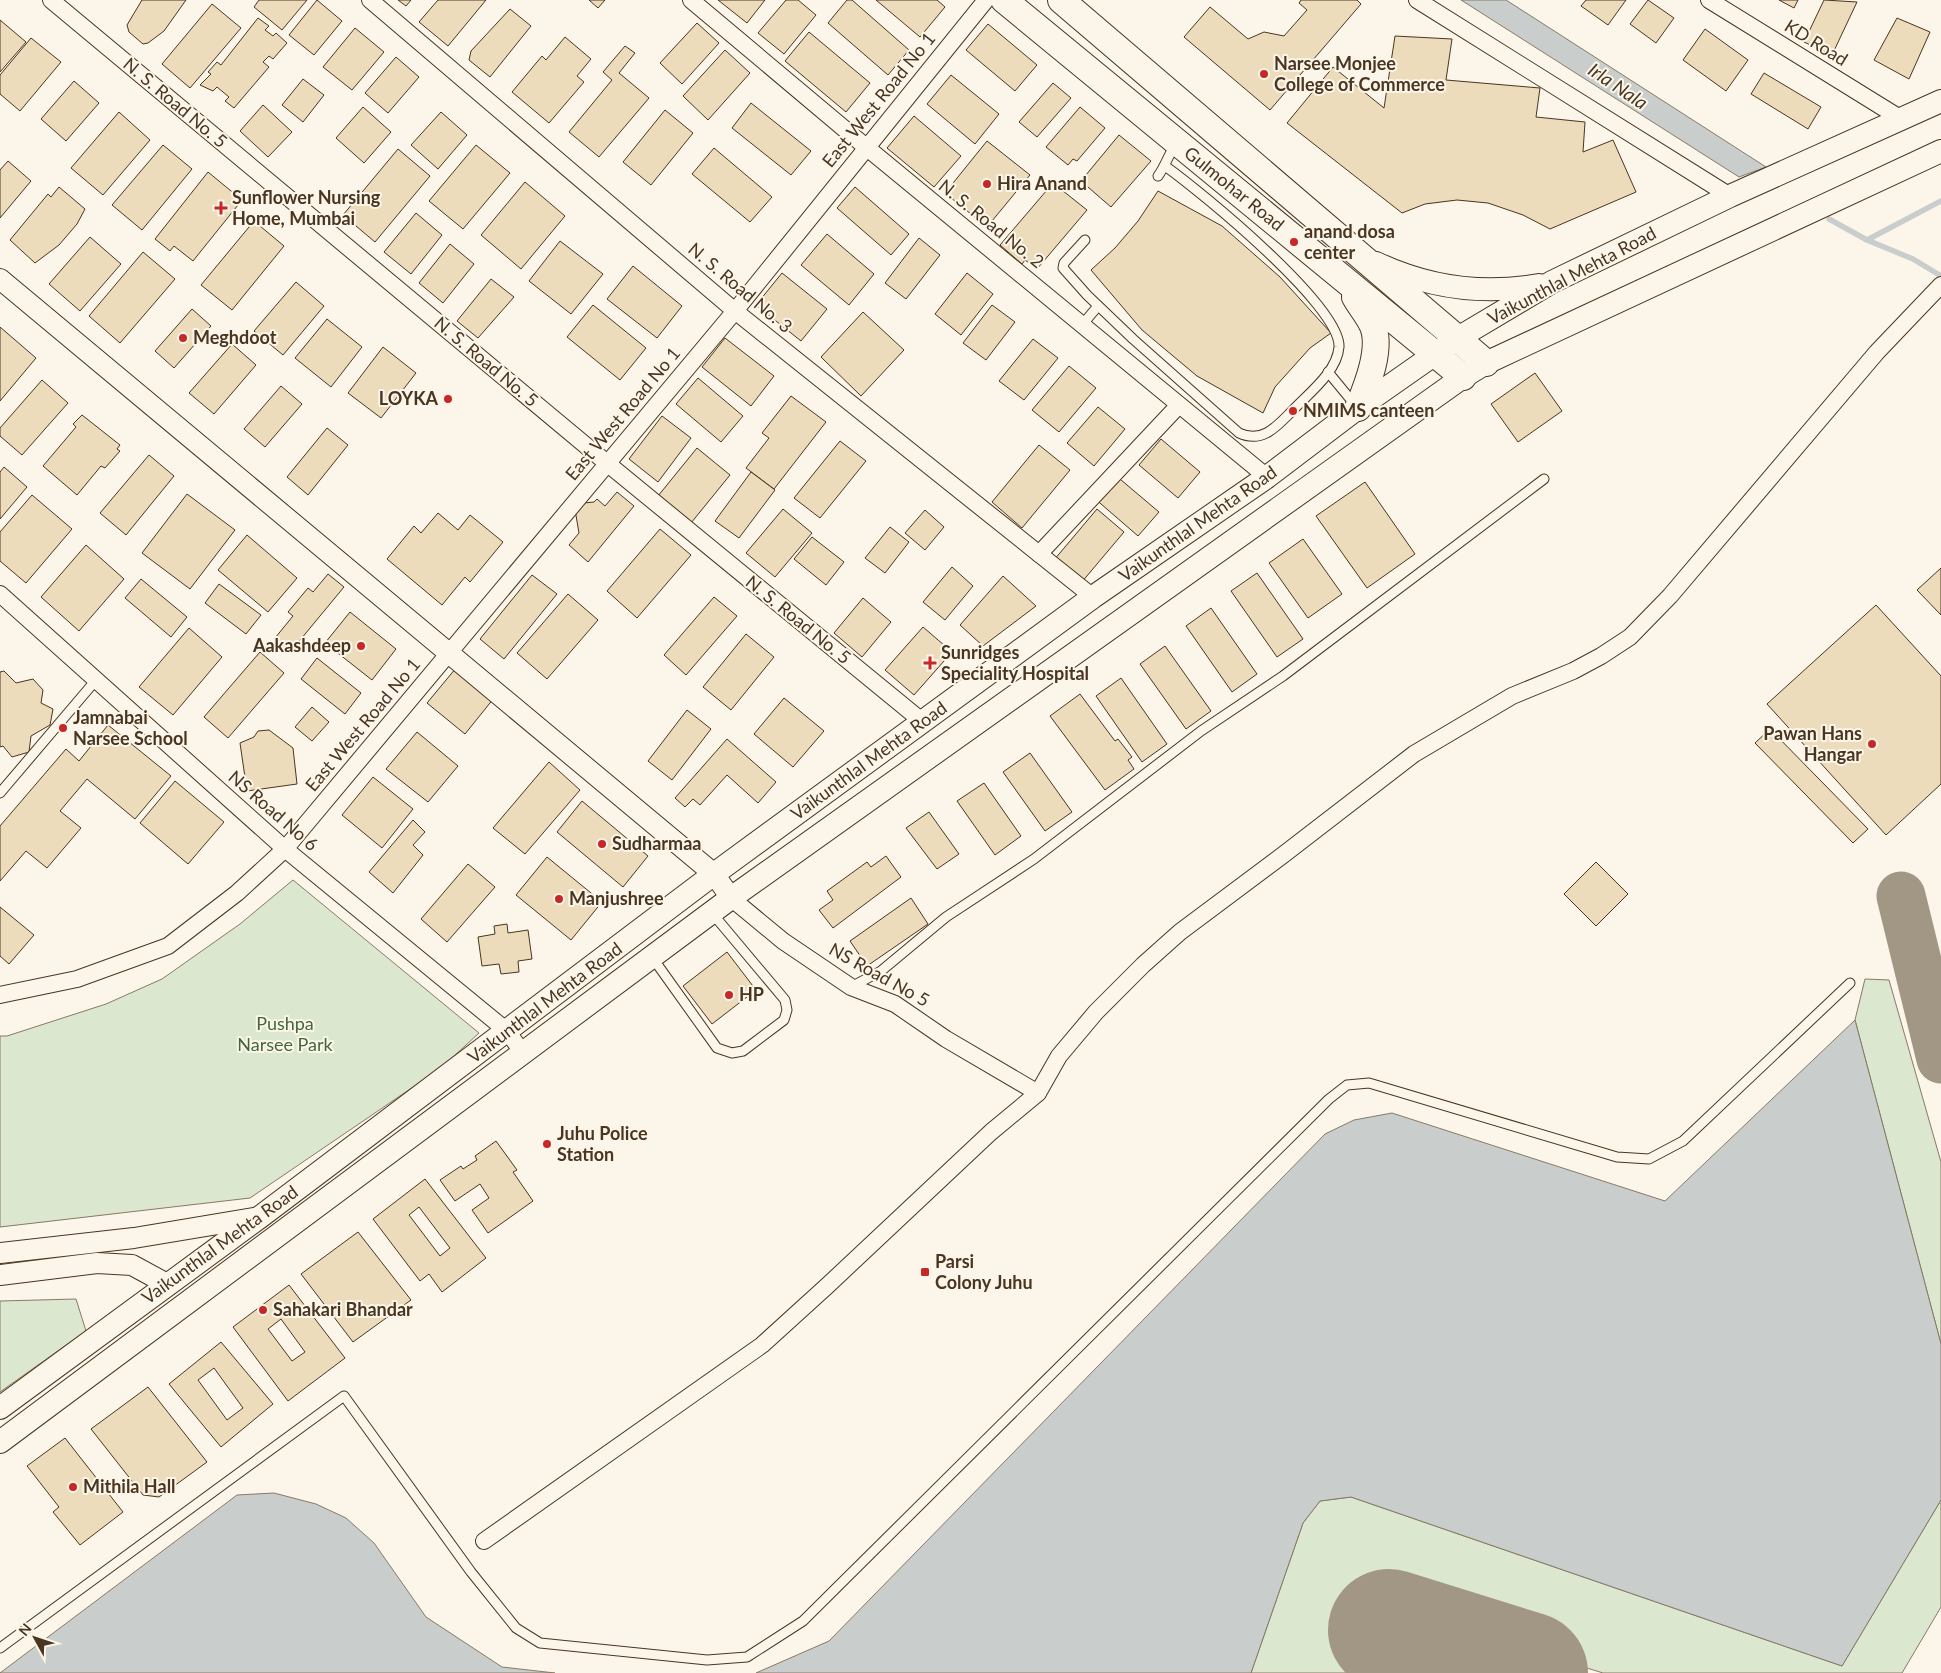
<svg xmlns="http://www.w3.org/2000/svg" width="1941" height="1673" viewBox="0 0 1941 1673" font-family="Lato,sans-serif">
<style>
.green{fill:#dce7d0;stroke:#887966}
.water{fill:#c9cecd;stroke:#887966}
.lines{fill:none;stroke-linecap:round;stroke-linejoin:round}
.stream{stroke:#c9cecd;stroke-width:5.5}
.taxiway{stroke:#a29684;stroke-width:49}
.runway{stroke:#a29684;stroke-width:122}
.building{fill:#ecdcbc;stroke:#4a3520;fill-rule:evenodd}
.service-casing{stroke:#4a3520;stroke-width:11}
.minor-casing{stroke:#4a3520;stroke-width:18}
.tertiary-casing{stroke:#4a3520;stroke-width:22}
.secondary-casing{stroke:#4a3520;stroke-width:24}
.primary-casing{stroke:#4a3520;stroke-width:28}
.service{stroke:#fbf6e9;stroke-width:9}
.minor{stroke:#fbf6e9;stroke-width:16}
.tertiary{stroke:#fbf6e9;stroke-width:20}
.secondary{stroke:#fbf6e9;stroke-width:22}
.primary{stroke:#fbf6e9;stroke-width:26}
.poi-dot{fill:#c62828;stroke:#fbf6e9;stroke-width:2}
.labels{text-anchor:middle;stroke-width:4;stroke-linejoin:round;paint-order:stroke}
.street-label{font-size:18px;fill:#4a3520;stroke:#fbf6e9}
.poi-label{font-size:18px;font-weight:bold;fill:#4a3520;stroke:#fbf6e9;text-anchor:start}
.park-label{font-size:18px;fill:#436837;stroke:#fbf6e9}
.water-label{font-size:19px;font-style:italic;fill:#4a3520;stroke:#fbf6e9}
</style>
<rect width="100%" height="100%" fill="#fbf6e9"/>
<g class="green">
<polygon points="293,880 479,1033 441,1068 250,1198 0,1227 0,1036 7,1036 106,1004 162,979 240,924"/>
<polygon points="1865,979 1889,980 1941,1162 1941,1344 1855,1020"/>
<polygon points="76,1299 86,1331 0,1392 0,1301"/>
<polygon points="1351,1497 1842,1666 1941,1500 1941,1607 1902,1673 1603,1673 1384,1605 1366,1660 1406,1673 1251,1673 1303,1523 1320,1501"/>
</g>
<g class="water">
<polygon points="1461,0 1506,0 1766,167 1739,177"/>
<polygon points="1855,1020 1941,1344 1941,1500 1842,1666 1351,1497 1320,1501 1303,1523 1251,1673 756,1673 829,1641 1325,1134 1354,1120 1392,1113 1665,1201"/>
<polygon points="274,1493 316,1504 346,1518 374,1543 426,1617 502,1667 555,1673 0,1673 237,1495"/>
</g>
<g class="lines">
<g class="stream">
<polyline points="1829,219 1867,240 1913,259 1941,276"/>
<polyline points="1867,240 1941,201"/>
</g>
<polyline class="taxiway" points="1901,896 1941,1059"/>
<polyline class="runway" points="1389,1630 1527,1673"/>
</g>
<g class="building">
<polygon points="142,0 186,0 164,31 148,43 143,44 129,32 127,25"/>
<polygon points="259,0 307,0 282,30 254,7"/>
<polygon points="317,0 342,21 314,55 289,35"/>
<polygon points="398,0 411,0 406,6"/>
<polygon points="438,0 486,0 448,46 419,22"/>
<polygon points="589,0 605,0 598,8"/>
<polygon points="718,0 765,0 747,23"/>
<polygon points="786,0 798,0 816,15 784,54 758,33"/>
<polygon points="847,0 852,0 909,50 888,75 828,23"/>
<polygon points="876,0 937,0 945,7 920,37"/>
<polygon points="1301,0 1357,0 1361,4 1270,110 1184,37 1210,7 1248,39 1264,32 1284,36 1307,10 1299,3"/>
<polygon points="1586,0 1626,0 1608,25 1581,6"/>
<polygon points="1648,0 1674,18 1656,43 1630,24"/>
<polygon points="1779,0 1798,0 1794,8"/>
<polygon points="1824,0 1857,2 1832,55 1804,42"/>
<polygon points="212,4 241,28 190,88 162,64"/>
<polygon points="510,9 531,26 490,77 469,60 471,51"/>
<polygon points="258,18 269,26 265,30 273,36 276,33 287,43 273,59 269,56 263,62 269,67 234,108 225,101 229,97 217,87 213,91 200,85 211,74 208,72 217,62 221,65"/>
<polygon points="1897,18 1930,32 1909,79 1874,60"/>
<polygon points="0,20 26,42 0,72"/>
<polygon points="697,23 719,43 682,84 660,63"/>
<polygon points="988,24 1037,65 1015,91 966,50"/>
<polygon points="355,28 384,52 352,90 323,67"/>
<polygon points="1705,29 1748,60 1726,91 1683,60"/>
<polygon points="809,32 870,83 846,112 785,61"/>
<polygon points="1395,36 1452,39 1446,80 1540,88 1536,117 1585,122 1583,152 1613,140 1636,192 1550,229 1523,215 1488,203 1457,200 1425,204 1402,213 1287,123 1333,67 1384,108"/>
<polygon points="565,37 591,59 577,76 584,82 549,123 512,92 542,56 546,60"/>
<polygon points="31,38 61,62 20,111 0,94 0,75"/>
<polygon points="625,46 635,53 619,73 649,98 599,157 569,132 612,80 603,72"/>
<polygon points="725,50 750,73 708,120 683,96"/>
<polygon points="396,57 419,77 388,113 365,93"/>
<polygon points="1764,73 1821,107 1808,129 1751,94"/>
<polygon points="951,75 999,114 975,144 927,104"/>
<polygon points="303,79 324,95 303,122 282,105"/>
<polygon points="74,81 99,103 66,141 41,119"/>
<polygon points="1053,83 1071,98 1037,137 1019,122"/>
<polygon points="751,103 811,151 791,175 732,128"/>
<polygon points="263,105 292,132 268,157 240,131"/>
<polygon points="363,107 391,132 364,163 336,138"/>
<polygon points="1080,107 1105,128 1077,161 1073,159 1068,165 1046,147"/>
<polygon points="665,110 693,133 651,185 623,162"/>
<polygon points="119,112 150,140 103,195 71,168"/>
<polygon points="441,112 467,135 438,169 411,145"/>
<polygon points="914,116 961,156 934,187 887,148"/>
<polygon points="1119,135 1151,161 1111,207 1081,181"/>
<polygon points="987,141 1030,175 987,227 945,193"/>
<polygon points="163,145 192,169 142,230 112,205"/>
<polygon points="476,145 510,173 463,229 429,201"/>
<polygon points="714,148 772,197 750,222 692,174"/>
<polygon points="398,149 430,176 375,242 343,215"/>
<polygon points="8,161 31,181 0,218 0,170"/>
<polygon points="208,172 242,200 193,261 174,246 170,251 155,239"/>
<polygon points="525,182 565,216 521,269 481,235"/>
<polygon points="1053,183 1087,210 1037,269 1025,260 1022,264 1000,245"/>
<polygon points="59,187 85,209 77,224 59,245 35,263 10,240 48,194 51,197"/>
<polygon points="855,187 909,234 891,255 837,208"/>
<polygon points="1158,191 1222,226 1280,277 1331,333 1310,348 1275,387 1263,413 1197,376 1142,330 1091,270 1115,248 1138,221"/>
<polygon points="416,213 442,235 411,274 384,252"/>
<polygon points="254,221 284,246 232,310 201,285"/>
<polygon points="827,234 874,274 849,305 801,265"/>
<polygon points="90,237 121,264 80,311 49,284"/>
<polygon points="919,238 940,255 906,299 885,283"/>
<polygon points="560,241 603,274 571,314 529,281"/>
<polygon points="450,244 474,264 443,303 419,283"/>
<polygon points="143,252 175,279 120,343 89,316"/>
<polygon points="633,266 682,306 657,338 607,299"/>
<polygon points="782,273 827,309 801,341 756,305"/>
<polygon points="967,273 993,294 961,335 935,314"/>
<polygon points="491,279 514,297 478,338 457,321"/>
<polygon points="296,282 324,306 283,355 254,331"/>
<polygon points="593,305 646,348 620,380 567,337"/>
<polygon points="992,305 1015,322 986,360 963,343"/>
<polygon points="192,309 211,326 174,368 155,351"/>
<polygon points="863,312 904,350 861,396 821,357"/>
<polygon points="327,319 362,347 331,387 295,358"/>
<polygon points="0,327 36,358 0,401"/>
<polygon points="725,338 774,376 751,406 702,367"/>
<polygon points="1033,339 1058,358 1024,400 999,381"/>
<polygon points="232,344 256,365 214,414 189,393"/>
<polygon points="383,347 416,373 381,418 348,393"/>
<polygon points="1069,366 1096,388 1059,432 1032,410"/>
<polygon points="1535,373 1562,411 1518,442 1491,404"/>
<polygon points="698,378 743,416 721,442 676,404"/>
<polygon points="42,380 68,403 22,455 0,436 0,428"/>
<polygon points="281,386 302,404 265,447 244,429"/>
<polygon points="791,396 826,422 774,489 746,468 769,438 762,433"/>
<polygon points="1098,407 1125,429 1094,466 1067,443"/>
<polygon points="82,415 120,445 117,449 120,451 105,468 101,466 77,495 43,466 76,427 73,424"/>
<polygon points="662,416 691,438 658,482 629,459"/>
<polygon points="327,428 348,445 308,495 287,477"/>
<polygon points="1161,439 1200,472 1178,498 1139,465"/>
<polygon points="840,441 866,461 820,518 794,498"/>
<polygon points="1039,445 1070,470 1022,528 992,502"/>
<polygon points="697,448 730,475 691,523 658,496"/>
<polygon points="149,455 174,476 126,535 100,513"/>
<polygon points="4,467 27,487 0,519 0,472"/>
<polygon points="751,472 775,490 739,538 715,521"/>
<polygon points="1114,474 1159,512 1138,536 1093,497"/>
<polygon points="1365,482 1415,554 1367,588 1316,516"/>
<polygon points="617,492 634,506 588,562 569,545 579,533 574,504 594,502 597,499 605,506"/>
<polygon points="187,494 235,530 190,589 142,553"/>
<polygon points="32,495 72,529 26,583 0,561 0,532"/>
<polygon points="783,509 812,533 775,577 746,553"/>
<polygon points="1097,509 1124,532 1081,583 1054,560"/>
<polygon points="925,510 944,527 925,550 905,533"/>
<polygon points="438,513 458,530 470,515 503,542 470,582 465,577 442,605 387,559 414,526 421,533"/>
<polygon points="890,527 909,542 885,573 865,558"/>
<polygon points="660,529 691,555 637,618 607,591"/>
<polygon points="247,535 297,578 268,612 218,570"/>
<polygon points="812,537 844,562 826,585 794,559"/>
<polygon points="1303,539 1342,594 1308,618 1269,563"/>
<polygon points="86,545 124,579 79,631 41,597"/>
<polygon points="952,567 973,586 945,620 923,602"/>
<polygon points="1941,568 1941,615 1917,590"/>
<polygon points="1257,573 1303,639 1277,657 1231,591"/>
<polygon points="328,574 344,587 291,651 275,638 293,616 288,612 308,588 313,592"/>
<polygon points="532,575 557,594 504,659 480,639"/>
<polygon points="1003,576 1036,606 983,646 960,625"/>
<polygon points="141,579 187,617 171,637 125,598"/>
<polygon points="219,584 261,615 246,634 205,603"/>
<polygon points="568,594 598,620 547,679 517,653"/>
<polygon points="714,597 737,616 686,675 664,655"/>
<polygon points="863,598 891,622 862,657 834,633"/>
<polygon points="1876,605 1941,676 1941,784 1886,835 1767,704"/>
<polygon points="1211,608 1257,674 1232,692 1186,626"/>
<polygon points="350,612 396,649 372,680 325,643"/>
<polygon points="923,627 952,652 914,695 885,670"/>
<polygon points="189,628 222,657 173,715 139,687"/>
<polygon points="746,634 774,657 731,710 703,687"/>
<polygon points="1165,646 1211,711 1186,729 1140,664"/>
<polygon points="260,652 284,673 228,738 204,717"/>
<polygon points="317,658 361,693 345,714 301,679"/>
<polygon points="456,668 494,698 465,734 427,703"/>
<polygon points="4,671 16,683 33,679 43,690 41,703 53,709 50,725 31,736 29,752 12,757 3,746 0,747 0,672"/>
<polygon points="1121,678 1167,744 1142,762 1096,696"/>
<polygon points="1080,694 1115,741 1118,739 1132,757 1128,760 1134,769 1105,790 1050,716"/>
<polygon points="784,698 824,731 793,767 754,734"/>
<polygon points="312,707 329,722 312,741 295,727"/>
<polygon points="687,710 711,729 672,780 648,761"/>
<polygon points="108,725 171,776 135,819 87,779 60,811 81,828 47,868 26,851 0,881 0,826 66,749 79,761"/>
<polygon points="1770,729 1868,829 1853,843 1755,743"/>
<polygon points="269,730 293,748 297,784 247,791 240,743 254,737 258,731"/>
<polygon points="417,732 458,766 428,802 386,769"/>
<polygon points="727,739 776,782 758,803 727,775 700,805 693,799 685,807 675,798"/>
<polygon points="1030,753 1072,812 1045,831 1003,772"/>
<polygon points="549,762 580,790 525,854 493,828"/>
<polygon points="373,777 413,809 382,848 342,815"/>
<polygon points="175,781 224,822 188,864 140,823"/>
<polygon points="984,783 1021,836 995,855 957,801"/>
<polygon points="582,801 648,856 623,887 557,832"/>
<polygon points="929,812 959,854 937,869 906,828"/>
<polygon points="413,820 425,832 413,845 423,855 393,893 369,872"/>
<polygon points="886,856 901,877 833,928 819,910 833,900 827,891 867,862 871,867"/>
<polygon points="547,857 602,902 571,940 516,895"/>
<polygon points="1596,862 1628,894 1596,926 1564,894"/>
<polygon points="468,864 495,887 447,942 421,919"/>
<polygon points="911,898 928,924 867,966 850,941"/>
<polygon points="0,907 34,935 9,964 0,956"/>
<polygon points="507,924 508,933 528,930 532,959 518,961 519,972 501,974 499,964 482,966 478,937 495,934 494,926"/>
<polygon points="727,952 756,990 712,1024 683,986"/>
<polygon points="496,1141 517,1170 513,1172 533,1201 488,1233 472,1210 489,1198 480,1184 455,1201 440,1180 461,1166 463,1169 477,1160 475,1156"/>
<path d="M425 1179 486 1258 442 1292 429 1274 420 1281 373 1219ZM419 1207 450 1248 440 1256 409 1215Z"/>
<polygon points="358,1232 411,1300 353,1342 301,1274"/>
<path d="M289 1285 345 1358 288 1401 233 1327ZM281 1319 305 1352 292 1361 268 1329Z"/>
<path d="M221 1342 273 1404 221 1447 169 1384ZM214 1368 243 1408 227 1420 198 1380Z"/>
<polygon points="148,1387 207,1462 159,1497 143,1495 91,1429"/>
<polygon points="65,1438 123,1512 80,1545 53,1512 59,1507 27,1466"/>
</g>
<g class="lines">
<defs>
<g id="service">
<path d="M1158 176C1166 165 1168 155 1176 144"/>
<path d="M1085 240 1064 263 1063 268 1087 295 1133 339 1239 433C1263 444 1277 426 1293 410 1309 393 1337 372 1339 347 1341 306 1200 191 1165 166"/>
<polyline points="1082,325 1098,306"/>
<polyline points="1328,372 1356,406"/>
<polyline points="0,793 96,680"/>
<polyline points="652,957 717,1048 732,1053 743,1051 784,1020 787,1010 785,1000 712,913"/>
<polyline points="851,987 881,971 946,917 1034,859 1201,731 1283,676 1544,479"/>
<polyline points="0,1648 344,1396 471,1572 516,1628 540,1643 707,1660 747,1657 803,1621 1329,1099 1347,1085 1369,1083 1617,1157 1649,1159 1683,1141 1850,983"/>
</g>
<g id="minor">
<polyline points="51,0 608,464 923,722"/>
<polyline points="370,0 735,311 1093,597"/>
<polyline points="691,0 866,147 1267,477"/>
<polyline points="1417,0 1730,196"/>
<polyline points="1709,0 1903,120"/>
<polyline points="1039,554 1179,405"/>
<polyline points="0,594 285,849 507,1031 523,1053"/>
<polyline points="731,898 783,941 851,987 895,1004 946,1039 1038,1093"/>
<polyline points="0,995 77,979 168,946 237,893 285,849 735,311 986,0"/>
<polyline points="484,1541 762,1345 827,1286 991,1132 1038,1093 1059,1056 1096,1012 1143,965 1180,932 1283,855 1414,754 1512,696 1573,671 1601,656 1630,637 1670,596 1877,352 1941,285"/>
</g>
<g id="tertiary">
<polyline points="0,279 714,874 731,898"/>
<polyline points="0,1253 134,1238 260,1217"/>
<polyline points="0,1275 97,1263 132,1265 167,1284"/>
</g>
<g id="secondary">
<path d="M1376 263C1427 287 1483 295 1539 285"/>
<polyline points="0,1408 260,1217 714,874 1093,597 1267,477 1358,408 1458,338 1552,282 1730,196 1941,101"/>
<polyline points="0,1442 731,898 1463,377 1486,363 1941,151"/>
</g>
<g id="primary">
<polyline points="1004,0 1463,377"/>
<polyline points="1061,0 1486,363"/>
<path d="M1355 297C1360 306 1367 314 1372 324 1383 347 1367 386 1358 408"/>
</g>
</defs>
<use href="#service" class="service-casing"/>
<use href="#minor" class="minor-casing"/>
<use href="#tertiary" class="tertiary-casing"/>
<use href="#secondary" class="secondary-casing"/>
<use href="#primary" class="primary-casing"/>
<use href="#service" class="service"/>
<use href="#minor" class="minor"/>
<use href="#tertiary" class="tertiary"/>
<use href="#secondary" class="secondary"/>
<use href="#primary" class="primary"/>
</g>
<g class="poi-dot">
<circle cx="1264" cy="74" r="5"/>
<circle cx="987" cy="184" r="5"/>
<path d="M218.5 200.5h5v5h5v5h-5v5h-5v-5h-5v-5h5z"/>
<circle cx="1294" cy="242" r="5"/>
<circle cx="183" cy="338" r="5"/>
<circle cx="448" cy="399" r="5"/>
<circle cx="1293" cy="411" r="5"/>
<circle cx="361" cy="646" r="5"/>
<path d="M927.5 655.5h5v5h5v5h-5v5h-5v-5h-5v-5h5z"/>
<circle cx="63" cy="728" r="5"/>
<circle cx="1872" cy="744" r="5"/>
<circle cx="602" cy="844" r="5"/>
<circle cx="559" cy="899" r="5"/>
<circle cx="729" cy="995" r="5"/>
<circle cx="547" cy="1144" r="5"/>
<rect x="920" y="1267" width="10" height="10" rx="2.5"/>
<circle cx="263" cy="1310" r="5"/>
<circle cx="73" cy="1487" r="5"/>
</g>
<g class="labels">
<g class="street-label">
<text transform="translate(1816 43) rotate(32)" y="6">KD Road</text>
<text transform="translate(879 100) rotate(-51)" y="6">East West Road No 1</text>
<text transform="translate(175 103) rotate(40)" y="6">N. S. Road No. 5</text>
<text transform="translate(1234 189) rotate(39)" y="6">Gulmohar Road</text>
<text transform="translate(991 224) rotate(39)" y="6">N. S. Road No. 2</text>
<text transform="translate(1572 276) rotate(-28)" y="6">Vaikunthlal Mehta Road</text>
<text transform="translate(740 288) rotate(40)" y="6">N. S. Road No. 3</text>
<text transform="translate(486 362) rotate(40)" y="6">N. S. Road No. 5</text>
<text transform="translate(623 414) rotate(-50)" y="6">East West Road No 1</text>
<text transform="translate(1198 524) rotate(-35)" y="6">Vaikunthlal Mehta Road</text>
<text transform="translate(798 620) rotate(39)" y="6">N. S. Road No. 5</text>
<text transform="translate(363 725) rotate(-50)" y="6">East West Road No 1</text>
<text transform="translate(869 761) rotate(-36)" y="6">Vaikunthlal Mehta Road</text>
<text transform="translate(273 811) rotate(41)" y="6">NS Road No 6</text>
<text transform="translate(879 975) rotate(29)" y="6">NS Road No 5</text>
<text transform="translate(545 1003) rotate(-37)" y="6">Vaikunthlal Mehta Road</text>
<text transform="translate(220 1245) rotate(-36)" y="6">Vaikunthlal Mehta Road</text>
</g>
<g class="poi-label">
<text x="1274" y="70">Narsee Monjee<tspan x="1274" dy="21">College of Commerce</tspan></text>
<text x="997" y="190">Hira Anand</text>
<text x="232" y="204">Sunflower Nursing<tspan x="232" dy="21">Home, Mumbai</tspan></text>
<text x="1304" y="238">anand dosa<tspan x="1304" dy="21">center</tspan></text>
<text x="193" y="344">Meghdoot</text>
<text x="438" y="405" text-anchor="end">LOYKA</text>
<text x="1303" y="417">NMIMS canteen</text>
<text x="351" y="652" text-anchor="end">Aakashdeep</text>
<text x="941" y="659">Sunridges<tspan x="941" dy="21">Speciality Hospital</tspan></text>
<text x="73" y="724">Jamnabai<tspan x="73" dy="21">Narsee School</tspan></text>
<text x="1862" y="740" text-anchor="end">Pawan Hans<tspan x="1862" dy="21">Hangar</tspan></text>
<text x="612" y="850">Sudharmaa</text>
<text x="569" y="905">Manjushree</text>
<text x="739" y="1001">HP</text>
<text x="557" y="1140">Juhu Police<tspan x="557" dy="21">Station</tspan></text>
<text x="935" y="1268">Parsi<tspan x="935" dy="21">Colony Juhu</tspan></text>
<text x="273" y="1316">Sahakari Bhandar</text>
<text x="83" y="1493">Mithila Hall</text>
</g>
<g class="park-label">
<text x="285" y="1030">Pushpa<tspan x="285" dy="21">Narsee Park</tspan></text>
</g>
<g class="water-label">
<text transform="translate(1618 86) rotate(34)" y="7">Irla Nala</text>
</g>
</g>
<g transform="translate(35 1638) rotate(310)" stroke="#fbf6e9" stroke-width="4" paint-order="stroke">
<path d="M0-4L9 19L0 12L-9 19Z" fill="#4a3520"/>
<text y="-8" font-size="14" font-weight="bold" text-anchor="middle" fill="#4a3520">N</text>
</g>
</svg>
